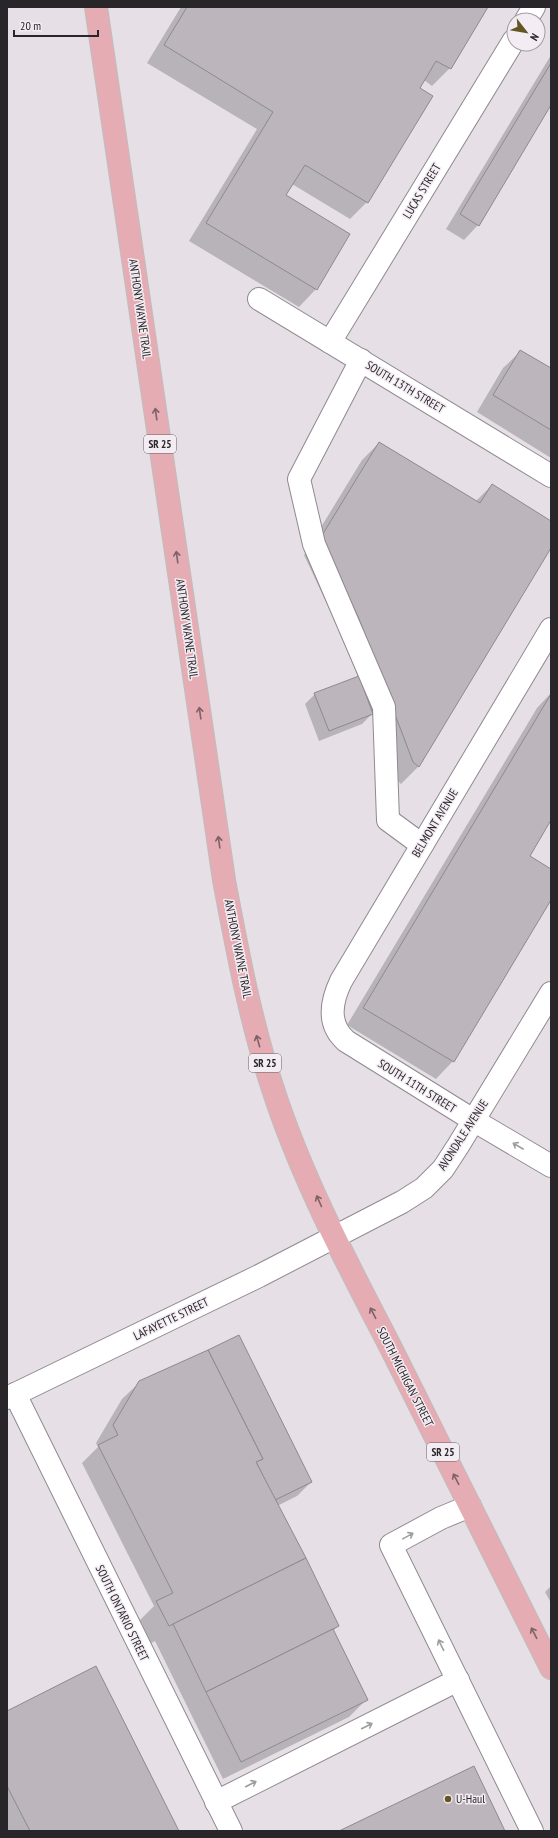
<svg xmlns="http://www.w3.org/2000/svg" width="558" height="1838" viewBox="0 0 558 1838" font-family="'PT Sans Narrow',sans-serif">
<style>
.shadow{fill:#0003}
.building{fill:#bcb6bc;stroke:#8e898f}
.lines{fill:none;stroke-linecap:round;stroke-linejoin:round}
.minor-casing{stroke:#908a90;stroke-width:24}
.major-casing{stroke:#bebebe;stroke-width:24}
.minor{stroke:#fff;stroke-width:22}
.major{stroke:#e5acb3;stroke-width:22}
.oneway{stroke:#7d6267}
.oneway2{stroke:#9e9d9e}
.poi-dot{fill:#635623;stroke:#f3edf3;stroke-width:1.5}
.labels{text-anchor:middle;stroke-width:3;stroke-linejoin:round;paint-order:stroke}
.shield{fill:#f3edf3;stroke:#656265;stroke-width:1}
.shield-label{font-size:11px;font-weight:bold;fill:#282628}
.street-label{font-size:12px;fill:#282628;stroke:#f3edf3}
.poi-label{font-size:12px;fill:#282628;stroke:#f3edf3;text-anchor:start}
</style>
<rect width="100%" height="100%" fill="#e6e0e6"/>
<g class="shadow">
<polygon points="181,7 487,7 450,68 432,86 424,80 367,202 350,219 292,184 285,196 349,234 316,289 299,307 189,241 257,129 147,63"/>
<polygon points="551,55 551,103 478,225 464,240 446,229"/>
<polygon points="521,351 551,370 551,458 477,412 503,368"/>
<polygon points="379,443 476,501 492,485 551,522 551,546 418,767 401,784 396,779 372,714 362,724 319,741 305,704 315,694 358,677 342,636 304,555 362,460"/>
<polygon points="551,693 551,818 528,856 551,870 551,898 453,1061 436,1079 347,1025 537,708"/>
<polygon points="140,1382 311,1482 297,1496 277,1506 338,1626 333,1631 366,1700 349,1717 223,1779 155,1641 151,1643 140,1620 154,1606 82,1463 98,1447 96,1443 122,1399"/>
<polygon points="551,1586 551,1603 545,1592"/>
<polygon points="7,1712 177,1831 7,1831"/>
</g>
<g class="building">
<polygon points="187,7 488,7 451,69 436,61 420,88 433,96 368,203 305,165 286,195 350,234 317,290 206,223 273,112 164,45"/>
<polygon points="551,63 551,105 479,226 460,214"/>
<polygon points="520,350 551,368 551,430 493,395"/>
<polygon points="379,442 480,503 492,484 551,521 551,548 419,767 413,762 359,619 321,537"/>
<polygon points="359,676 373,714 329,731 314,693"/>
<polygon points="551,694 551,820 530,856 551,869 551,900 454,1062 363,1008"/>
<polygon points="239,1335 312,1482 275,1500 256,1462 263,1459 208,1350"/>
<polygon points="208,1350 263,1459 256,1462 306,1558 169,1626 156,1601 173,1593 98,1445 118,1435 113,1425 139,1381"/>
<polygon points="306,1558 339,1626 206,1692 173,1624"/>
<polygon points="333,1629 368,1700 241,1762 206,1692"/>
<polygon points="96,1666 179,1831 30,1831 7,1786 7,1711"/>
<polygon points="474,1766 505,1831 339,1831"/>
</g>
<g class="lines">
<defs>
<g id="minor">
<polyline points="526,20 534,7"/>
<polyline points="259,299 551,476"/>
<polyline points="330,342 514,40"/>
<polyline points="361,360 299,479 314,544 384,707 388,820 422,845"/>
<path d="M551 629 341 981C331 1002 327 1024 346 1041L473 1120 551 1166"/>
<polyline points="15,1394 231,1831"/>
<polyline points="7,1398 259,1276 402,1202 424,1188 443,1169 458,1146 551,993"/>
<polyline points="470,1506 441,1518 391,1545 532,1831"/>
<polyline points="216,1802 458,1680"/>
</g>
<path id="major" d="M96 7 224 880C237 949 250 1019 272 1086 301 1177 347 1263 391 1348 444 1455 498 1561 551 1668"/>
</defs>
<use href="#minor" class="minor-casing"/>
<use href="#major" class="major-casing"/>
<use href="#minor" class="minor"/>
<use href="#major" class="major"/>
</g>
<defs><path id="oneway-shaft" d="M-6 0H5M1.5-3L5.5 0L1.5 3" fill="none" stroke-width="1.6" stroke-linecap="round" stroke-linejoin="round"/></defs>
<g class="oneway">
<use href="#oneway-shaft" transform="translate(156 414) rotate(-98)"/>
<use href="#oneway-shaft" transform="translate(177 557) rotate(-98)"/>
<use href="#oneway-shaft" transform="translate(200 713) rotate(-98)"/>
<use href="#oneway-shaft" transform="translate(219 842) rotate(-98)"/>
<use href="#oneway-shaft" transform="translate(258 1041) rotate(-106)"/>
<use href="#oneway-shaft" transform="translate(319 1201) rotate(-114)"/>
<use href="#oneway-shaft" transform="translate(373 1313) rotate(-117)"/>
<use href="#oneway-shaft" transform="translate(456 1479) rotate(-117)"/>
<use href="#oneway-shaft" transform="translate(534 1633) rotate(-117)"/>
</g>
<g class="oneway2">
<use href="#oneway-shaft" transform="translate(518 1146) rotate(-150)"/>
<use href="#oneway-shaft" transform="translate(408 1536) rotate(-29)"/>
<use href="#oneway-shaft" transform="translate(441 1645) rotate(-116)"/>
<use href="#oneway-shaft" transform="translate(367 1726) rotate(-27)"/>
<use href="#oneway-shaft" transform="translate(251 1784) rotate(-27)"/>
</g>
<circle class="poi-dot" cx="448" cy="1799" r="4"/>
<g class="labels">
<g class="shield">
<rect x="144" y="435" width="32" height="18" rx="3"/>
<rect x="249" y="1054" width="32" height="18" rx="3"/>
<rect x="427" y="1443" width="32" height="18" rx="3"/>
</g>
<g class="shield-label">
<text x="160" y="448">SR 25</text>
<text x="265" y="1067">SR 25</text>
<text x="443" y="1456">SR 25</text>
</g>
<g class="street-label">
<text transform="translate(422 191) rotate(-59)" y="4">LUCAS STREET</text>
<text transform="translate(140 309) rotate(82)" y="4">ANTHONY WAYNE TRAIL</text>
<text transform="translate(405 387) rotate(31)" y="4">SOUTH 13TH STREET</text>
<text transform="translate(187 629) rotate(82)" y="4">ANTHONY WAYNE TRAIL</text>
<text transform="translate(435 823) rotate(-59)" y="4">BELMONT AVENUE</text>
<text transform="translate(238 949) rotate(79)" y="4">ANTHONY WAYNE TRAIL</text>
<text transform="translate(417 1086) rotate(32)" y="4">SOUTH 11TH STREET</text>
<text transform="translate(463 1135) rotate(-57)" y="4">AVONDALE AVENUE</text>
<text transform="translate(171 1319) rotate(-26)" y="4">LAFAYETTE STREET</text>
<text transform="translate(405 1377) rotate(63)" y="4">SOUTH MICHIGAN STREET</text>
<text transform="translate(122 1613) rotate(64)" y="4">SOUTH ONTARIO STREET</text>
</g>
<g class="poi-label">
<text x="456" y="1803">U-Haul</text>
</g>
</g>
<rect width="558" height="1838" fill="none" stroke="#282628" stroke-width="16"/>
<g transform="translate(526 32) rotate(121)"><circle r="19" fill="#f3edf3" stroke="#a29da2"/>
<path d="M0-3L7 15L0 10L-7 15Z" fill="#635623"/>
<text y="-6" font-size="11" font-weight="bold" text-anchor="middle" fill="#282628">N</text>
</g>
<path d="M14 30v6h84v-6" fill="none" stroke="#282628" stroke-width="2"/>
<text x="20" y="30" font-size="12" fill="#282628" stroke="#f3edf3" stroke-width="3" paint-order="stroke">20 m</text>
</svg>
